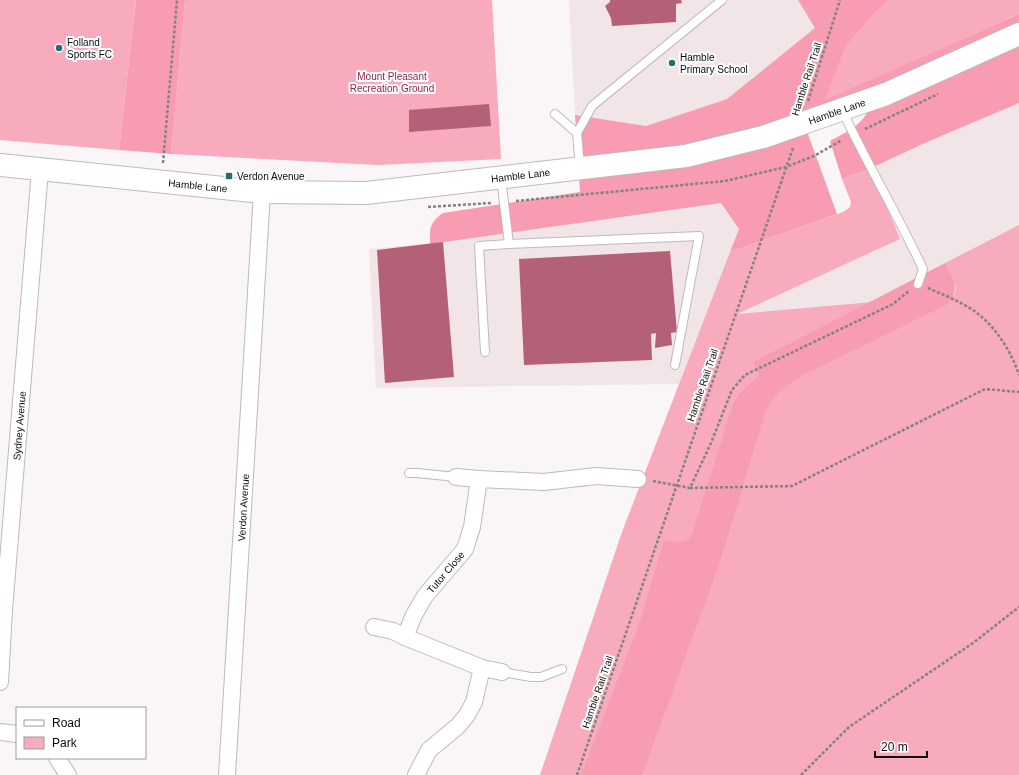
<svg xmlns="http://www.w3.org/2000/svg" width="1019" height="775" viewBox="0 0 1019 775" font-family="Arial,sans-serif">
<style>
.built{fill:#f1e5e7}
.green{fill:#f7abbc}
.forest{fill:#f79cb1}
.building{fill:#b46076}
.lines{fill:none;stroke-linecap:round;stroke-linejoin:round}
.lane-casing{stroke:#bebabb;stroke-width:10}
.street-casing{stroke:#bebabb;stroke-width:18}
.secondary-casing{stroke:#bebabb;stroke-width:24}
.path{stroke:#848182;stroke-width:2.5;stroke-dasharray:3 2;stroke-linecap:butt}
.lane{stroke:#fff;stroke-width:8}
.street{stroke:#fff;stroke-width:16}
.secondary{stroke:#fff;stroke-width:22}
.poi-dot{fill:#236e6f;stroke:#fff;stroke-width:1.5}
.labels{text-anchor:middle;stroke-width:4;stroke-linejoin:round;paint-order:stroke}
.poi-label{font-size:10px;fill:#0d0c0c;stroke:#fff;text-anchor:start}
.park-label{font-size:10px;fill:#8d2649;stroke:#fff}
.street-label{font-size:10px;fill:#0d0c0c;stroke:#fff}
</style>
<rect width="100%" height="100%" fill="#faf5f6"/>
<g class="built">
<polygon points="569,0 798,0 816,28 727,99 646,126 575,115"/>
<polygon points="1019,103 1019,225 754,362 736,314 900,239 869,167"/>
<polygon points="722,203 739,229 679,384 376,388 369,249 443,242"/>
</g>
<g class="green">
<polygon points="0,0 136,0 119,150 0,140"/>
<polygon points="185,0 492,0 501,159 378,165 171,154"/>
<polygon points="889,0 1019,0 1019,14 824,101 846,46 875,13"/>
<polygon points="871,168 900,239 737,314 954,295 956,288 945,263 1019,225 1019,775 540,775 622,532 730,252 843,212 850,207 851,202 842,179"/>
</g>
<g class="forest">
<polygon points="136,0 185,0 171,154 119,150"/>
<path d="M798 0H889L875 13 846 46 825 100 1019 14V103L927 142 871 168 842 179 830 141C846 132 864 125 869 107L805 122 809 137 837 214 730 252 739 229 721 203 430 244C430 228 429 223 443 213L580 192 575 115 646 126 727 99 815 28Z"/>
<path d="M945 263C953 281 961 287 948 304L803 375C784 387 776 392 765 412L720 562 642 775H581L640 622 664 541 685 542 691 537 733 404 740 393 759 376 754 362Z"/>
</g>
<g class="building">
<polygon points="610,0 681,0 682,3 676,4 676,22 612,26 611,18 605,6 610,2"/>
<polygon points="489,104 491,126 409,132 409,110"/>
<polygon points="443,242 454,377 385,383 377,250"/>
<polygon points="670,251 677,332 671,333 672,345 655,348 656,333 651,334 652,360 524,365 519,259"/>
</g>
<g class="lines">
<defs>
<g id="lane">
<path d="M842 110C867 164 898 215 923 269L918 284"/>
<polyline points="555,114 577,133"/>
<polyline points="580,168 577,133 592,106 722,0"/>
<polyline points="501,178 509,244"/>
<polyline points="485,352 479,246 509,244 699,236 675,365"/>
<polyline points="409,473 417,473 456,477"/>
<polyline points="502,672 531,677 541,677 562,669"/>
</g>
<g id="street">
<polyline points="456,477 479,479"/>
<polyline points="374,627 393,631 405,637"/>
<polyline points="482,668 502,672"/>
<path id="s1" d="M0 682 4 610 40 169"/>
<polyline points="0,732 17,734"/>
<polyline points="57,758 68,775"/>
<path id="s2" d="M227 775 262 192"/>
<path id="s3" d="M416 775 429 750 458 726 467 715 474 702 482 668 405 637 414 615 425 596 465 549 472 527 479 479 544 482 596 476 638 479"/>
</g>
<g id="secondary">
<path id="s4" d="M0 165 262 192 366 193 686 156 763 137 886 94 1019 34"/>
</g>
</defs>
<use href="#lane" class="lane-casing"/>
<use href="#street" class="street-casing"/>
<use href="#secondary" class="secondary-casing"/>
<g class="path">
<polyline points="808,101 840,0"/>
<polyline points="865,129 938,94"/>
<polyline points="163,163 177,0"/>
<polyline points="516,201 725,181 786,167 814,156 842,140"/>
<polyline points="428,207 491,203"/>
<path d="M928 288C941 294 955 299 968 307 992 321 1010 348 1019 375"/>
<polyline points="653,481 690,488 711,443 732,390 745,375 893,304 909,291"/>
<polyline points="690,488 792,486 985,389 1019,392"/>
<polyline points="577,775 793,148"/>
<polyline points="801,775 849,727 973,643 1019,607"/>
</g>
<use href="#lane" class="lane"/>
<use href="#street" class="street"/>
<use href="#secondary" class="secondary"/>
</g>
<g class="poi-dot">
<circle cx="59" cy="48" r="4"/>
<circle cx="672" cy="63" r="4"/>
<rect x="225" y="172" width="8" height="8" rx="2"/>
</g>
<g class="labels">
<g class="poi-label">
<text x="67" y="46">Folland<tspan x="67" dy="12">Sports FC</tspan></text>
<text x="680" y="61">Hamble<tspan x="680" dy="12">Primary School</tspan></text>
<text x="237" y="180">Verdon Avenue</text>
</g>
<g class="park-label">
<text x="392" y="80">Mount Pleasant<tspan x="392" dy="12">Recreation Ground</tspan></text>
</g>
<g class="street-label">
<text transform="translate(806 79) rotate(-72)" y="4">Hamble Rail Trail</text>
<text dy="4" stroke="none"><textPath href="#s4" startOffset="847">Hamble Lane</textPath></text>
<text dy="4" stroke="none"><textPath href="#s4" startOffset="523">Hamble Lane</textPath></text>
<text dy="4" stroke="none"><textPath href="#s4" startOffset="199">Hamble Lane</textPath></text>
<text transform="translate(702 385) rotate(-71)" y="4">Hamble Rail Trail</text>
<text dy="4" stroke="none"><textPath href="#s1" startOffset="257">Sydney Avenue</textPath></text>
<text dy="4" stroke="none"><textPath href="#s2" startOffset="268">Verdon Avenue</textPath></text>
<text dy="4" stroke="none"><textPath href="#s3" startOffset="290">Tutor Close</textPath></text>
<text transform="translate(597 692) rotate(-71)" y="4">Hamble Rail Trail</text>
</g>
</g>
<rect x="16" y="707" width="130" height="52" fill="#ffffff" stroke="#9e9e9e"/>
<rect x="24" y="720" width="20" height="6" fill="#ffffff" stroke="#9e9e9e"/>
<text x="52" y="727" font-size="12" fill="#0d0c0c">Road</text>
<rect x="24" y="737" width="20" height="12" fill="#f7abbc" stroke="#9e9e9e"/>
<text x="52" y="747" font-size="12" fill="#0d0c0c">Park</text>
<path d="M875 751v6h52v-6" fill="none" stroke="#0d0c0c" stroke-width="2"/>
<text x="881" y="751" font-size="12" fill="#0d0c0c" stroke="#ffffff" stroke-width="3" paint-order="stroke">20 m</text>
</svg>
